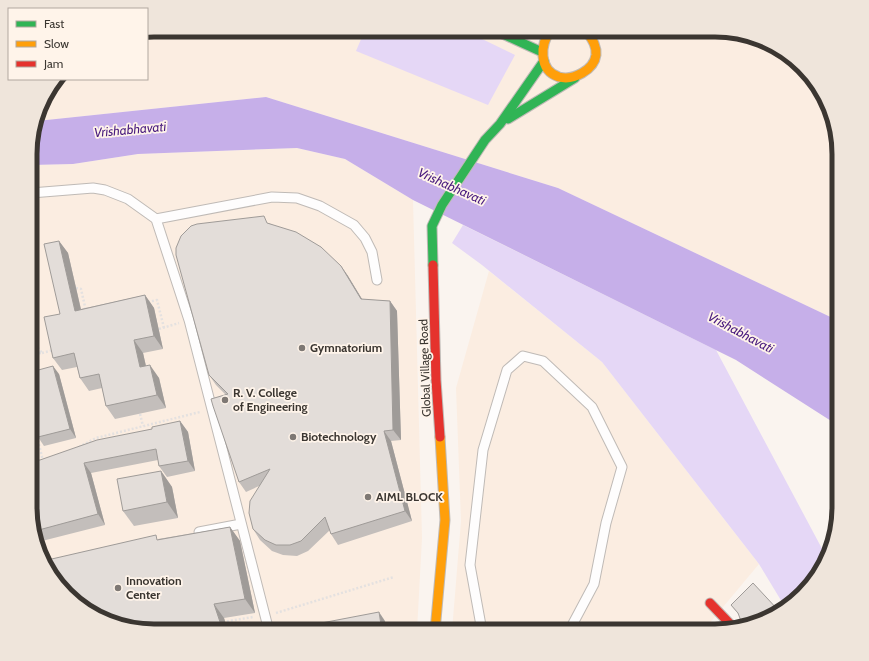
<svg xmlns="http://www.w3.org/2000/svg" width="869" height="661" viewBox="0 0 869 661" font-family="Cabin,sans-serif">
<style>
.built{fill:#fbede1}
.green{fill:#e5d7f6}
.water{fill:#c6afe9}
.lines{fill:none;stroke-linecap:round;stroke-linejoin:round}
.lane-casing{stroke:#bfbab6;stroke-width:11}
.fast-casing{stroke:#bfbab6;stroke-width:11}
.slow-casing{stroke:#bfbab6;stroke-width:11}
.jam-casing{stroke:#bfbab6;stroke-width:11}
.path{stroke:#e4e1e0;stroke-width:2.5;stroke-dasharray:2 2;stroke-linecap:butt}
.lane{stroke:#fefdfd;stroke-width:9}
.fast{stroke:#30b455;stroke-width:9}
.slow{stroke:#ff9f0a;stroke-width:9}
.jam{stroke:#e5322d;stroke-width:9}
.wall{fill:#c3bebb}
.shaded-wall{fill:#9f9b98}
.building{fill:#e3ddd9;stroke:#9f9b98}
.poi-dot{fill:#7e7874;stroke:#fff4ea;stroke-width:1.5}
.labels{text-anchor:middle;stroke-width:3.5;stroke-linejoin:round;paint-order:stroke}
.poi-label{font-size:12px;font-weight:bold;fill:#3b3631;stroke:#fff4ea;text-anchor:start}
.street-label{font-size:12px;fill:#3b3631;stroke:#fff4ea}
.water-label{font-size:13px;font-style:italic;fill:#491b7e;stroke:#fff4ea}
.rim{fill:none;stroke:#3b3631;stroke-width:5}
</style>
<rect width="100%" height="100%" fill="#faf4ef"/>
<g class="built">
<polygon points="154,30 722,30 762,39 796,61 826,100 839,154 839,321 558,188 266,97 37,121 47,92 58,79 147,79 147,31"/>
<polygon points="297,148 345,159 413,200 422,538 417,631 146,631 43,562 30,515 31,165 73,164 138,154"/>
<polygon points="489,271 602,362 759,564 703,631 452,631 461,521 456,388"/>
</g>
<g class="green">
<polygon points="365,30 458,30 480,38 515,55 488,105 356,51"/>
<polygon points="463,225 716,350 827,558 808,588 785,607 759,564 602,362 482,265 452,243"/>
</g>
<polygon class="water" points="266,97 558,188 839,321 839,426 736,360 413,200 345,159 297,148 138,154 73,164 31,165 31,138 37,121"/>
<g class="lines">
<defs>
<g id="lane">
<polyline points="31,193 93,188 105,190 128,199 156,219 189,320 269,631"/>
<polyline points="156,219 272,197 297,198 320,206 354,225 365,238 372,252 377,280"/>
<polyline points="199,532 241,524"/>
<polyline points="482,631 470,565 483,450 507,370 523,356 543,361 592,407 622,467 606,523 594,584 569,631"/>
</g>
<g id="fast">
<polyline points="494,30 542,52"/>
<polyline points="508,119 575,78"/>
<polyline points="433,265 432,226 442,205 485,140 500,124 544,61"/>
</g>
<g id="slow">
<path d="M551 30C540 44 538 70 559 77 573 81 594 70 596 55 597 45 591 38 586 30"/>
<polyline points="435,631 445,520 440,437"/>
</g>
<g id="jam">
<polyline points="433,265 436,380 440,437"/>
<polyline points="710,603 733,627"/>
</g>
</defs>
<use href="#lane" class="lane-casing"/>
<use href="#fast" class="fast-casing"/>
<use href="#slow" class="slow-casing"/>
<use href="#jam" class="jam-casing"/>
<g class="path">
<polyline points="76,288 81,289 86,311"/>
<polyline points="148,302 157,300 164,328"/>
<polyline points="31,319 37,310 31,271"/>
<polyline points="159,329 179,323"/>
<polyline points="42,353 53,350"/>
<polyline points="31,354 42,353 31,338"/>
<polyline points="31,411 34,424"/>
<polyline points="140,414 143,426"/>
<polyline points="37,423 34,424 43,461"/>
<polyline points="79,447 96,438 200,412"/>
<polyline points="276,613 394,577"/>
<polyline points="223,622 253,617"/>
</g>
<use href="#lane" class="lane"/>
<use href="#fast" class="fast"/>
<use href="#slow" class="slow"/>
<use href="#jam" class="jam"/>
</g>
<g class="wall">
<polygon points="269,223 341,266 348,276 362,299 390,301 397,311 401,440 391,441 412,521 338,545 331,534 330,530 308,551 297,556 283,555 272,551 260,540 253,529 259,486 246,492 239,482 226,395 216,385 209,375"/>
<polygon points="59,241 68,253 81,309 145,295 154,308 163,349 143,353 146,366 159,378 166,408 115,419 106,406 102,388 89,391 80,378 77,367 62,370 53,358 60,314"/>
<polygon points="59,374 76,438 44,446 38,437"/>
<polygon points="180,421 188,432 195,471 167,477 159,466 158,460 91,473 105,525 38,542 30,515 40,460"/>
<polygon points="161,471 172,487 178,518 134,526 123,511"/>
<polygon points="230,527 240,541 255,613 224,618 228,631 146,631 158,539"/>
<polygon points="731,605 769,618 744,624 741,621 739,615"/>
</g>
<g class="shaded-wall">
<polygon points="59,241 68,253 84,323 75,311"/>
<polygon points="341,266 348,276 368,309 361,299"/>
<polygon points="145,295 154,308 163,349 154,336"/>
<polygon points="390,301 397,311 401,440 393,430"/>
<polygon points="134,340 143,353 149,380 140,367"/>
<polygon points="150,365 159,378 166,408 157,395"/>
<polygon points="53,366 59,374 76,438 70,429"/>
<polygon points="180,421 188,432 195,471 188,461"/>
<polygon points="384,431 391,441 412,521 405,511"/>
<polygon points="84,463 91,473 105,525 98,514"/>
<polygon points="161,471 172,487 178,518 167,502"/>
<polygon points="230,527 240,541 255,613 245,599"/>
<polygon points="214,604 224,618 228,631 223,631"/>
<polygon points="379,612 385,621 387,631 382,631"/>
</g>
<g class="building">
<polygon points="264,216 267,223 296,232 321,247 341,266 361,299 390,301 393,430 384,431 405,511 331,534 325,517 301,541 290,545 276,545 265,540 253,529 249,513 250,501 270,469 239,482 213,406 211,399 228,394 209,375 176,255 176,248 181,236 191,226 197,224"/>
<polygon points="59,241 75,311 145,295 154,336 134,340 140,367 150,365 157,395 106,406 99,374 80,378 74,353 53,358 44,317 60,314 44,244"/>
<polygon points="53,366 70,429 38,437 31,410 31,372"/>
<polygon points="180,421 188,461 159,466 156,449 84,463 98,514 35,531 30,515 30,461 40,460 97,440 152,429 152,427"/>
<polygon points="161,471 167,502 123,511 117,479"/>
<polygon points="230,527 245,599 214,604 223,631 146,631 107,622 73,600 43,561 156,535 157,540"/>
<polygon points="753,583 779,611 769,618 744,624 741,621 738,613 731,605"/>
<polygon points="379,612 382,631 291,631 290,629"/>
</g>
<g class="poi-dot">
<circle cx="302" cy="348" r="4"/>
<circle cx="225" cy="400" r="4"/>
<circle cx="293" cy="437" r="4"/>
<circle cx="368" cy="497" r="4"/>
<circle cx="118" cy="588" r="4"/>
</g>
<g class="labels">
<g class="poi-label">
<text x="310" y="352">Gymnatorium</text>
<text x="233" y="397">R. V. College<tspan x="233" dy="14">of Engineering</tspan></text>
<text x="301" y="441">Biotechnology</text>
<text x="376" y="501">AIML BLOCK</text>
<text x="126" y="585">Innovation<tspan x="126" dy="14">Center</tspan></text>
</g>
<g class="street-label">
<text transform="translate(425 368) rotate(-92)" y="4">Global Village Road</text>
</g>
<g class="water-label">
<text transform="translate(130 129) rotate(-5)" y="5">Vrishabhavati</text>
<text transform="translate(452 186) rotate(24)" y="5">Vrishabhavati</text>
<text transform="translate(741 332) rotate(28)" y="5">Vrishabhavati</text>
</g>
</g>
<path d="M0 0H869V661H0ZM154 37H715A117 117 0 0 1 832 154V507A117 117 0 0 1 715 624H154A117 117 0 0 1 37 507V154A117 117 0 0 1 154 37Z" fill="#efe5db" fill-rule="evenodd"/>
<path class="rim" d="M154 37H715A117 117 0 0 1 832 154V507A117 117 0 0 1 715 624H154A117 117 0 0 1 37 507V154A117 117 0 0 1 154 37Z"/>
<rect x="8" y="8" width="140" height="72" fill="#fff4ea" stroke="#b1a8a0"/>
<rect x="16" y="21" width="20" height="6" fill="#30b455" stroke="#b1a8a0"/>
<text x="44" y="28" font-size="12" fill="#3b3631">Fast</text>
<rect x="16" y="41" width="20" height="6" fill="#ff9f0a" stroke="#b1a8a0"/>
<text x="44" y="48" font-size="12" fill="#3b3631">Slow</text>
<rect x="16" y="61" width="20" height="6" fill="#e5322d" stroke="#b1a8a0"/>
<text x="44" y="68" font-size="12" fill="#3b3631">Jam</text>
</svg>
